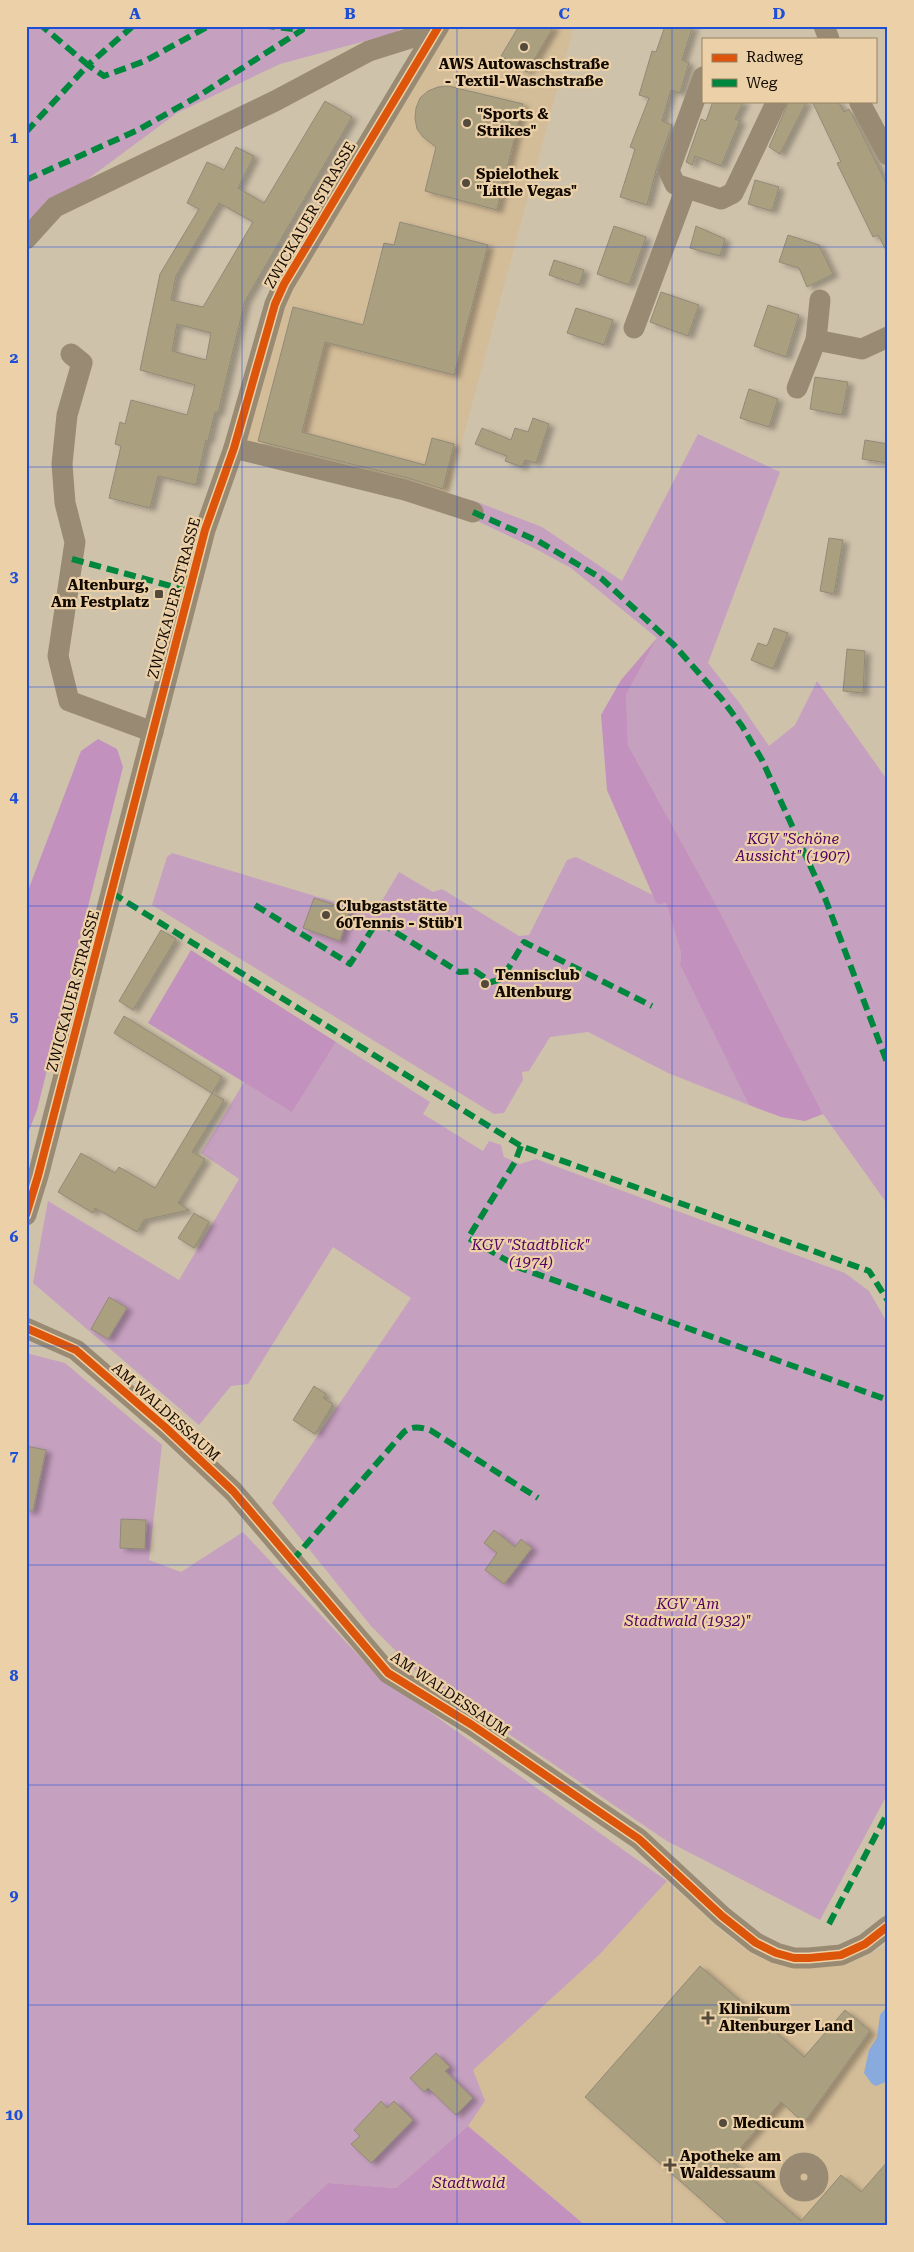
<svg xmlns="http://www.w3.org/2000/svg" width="914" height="2252" viewBox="0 0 914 2252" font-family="'Roboto Serif',serif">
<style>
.built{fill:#d3bc98}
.green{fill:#c6a0bf}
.forest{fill:#c391be}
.water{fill:#89aadc}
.building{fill:#aaa080;stroke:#918a77;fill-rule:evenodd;filter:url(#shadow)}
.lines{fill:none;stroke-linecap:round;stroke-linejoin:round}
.minor{stroke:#998b73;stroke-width:21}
.quiet{stroke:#00873e;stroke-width:6;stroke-dasharray:12 6;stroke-linecap:butt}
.cycleway-casing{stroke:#ecd1a8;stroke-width:11}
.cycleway{stroke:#dd550b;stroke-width:8}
.grid{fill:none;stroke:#1d4ed8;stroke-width:1;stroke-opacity:0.55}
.poi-dot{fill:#544a3c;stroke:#ecd1a8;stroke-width:2}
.labels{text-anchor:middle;stroke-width:4.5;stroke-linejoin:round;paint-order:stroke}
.poi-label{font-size:15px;font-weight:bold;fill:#120a00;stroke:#ecd1a8;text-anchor:start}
.street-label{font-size:15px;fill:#120a00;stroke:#ecd1a8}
.park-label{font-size:15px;font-style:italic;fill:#520064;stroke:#ecd1a8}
.neatline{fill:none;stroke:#1d4ed8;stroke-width:2}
.grid-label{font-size:16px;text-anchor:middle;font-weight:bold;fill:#1d4ed8}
</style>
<defs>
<filter id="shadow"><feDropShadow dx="5.5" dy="3" stdDeviation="2.5" flood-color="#0004"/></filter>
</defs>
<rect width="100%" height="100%" fill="#cfc2ab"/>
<g class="built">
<polygon points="449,26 574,26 447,497 245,445 280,308"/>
<polygon points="667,1881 719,1929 753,1955 785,1965 828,1967 866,1956 888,1944 888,2226 586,2226 468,2126 485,2101 472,2070 599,1955"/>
</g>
<g class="green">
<polygon points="26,26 404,26 395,33 280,64 177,113 26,225"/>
<polygon points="698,434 780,472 708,663 738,701 769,746 795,725 817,681 888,781 888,1205 823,1114 720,912 628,745 626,695 657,638 571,568 534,548 450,508 472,500 542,527 622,581"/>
<polygon points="172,853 365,911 383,899 399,872 433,892 442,889 519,936 529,935 567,860 576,857 655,896 657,905 666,903 681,953 680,965 749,1105 668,1073 588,1032 550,1037 529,1071 522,1072 523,1080 504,1113 494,1114 152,905 167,857"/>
<polygon points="336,1042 430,1102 423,1114 483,1151 489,1141 501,1145 504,1157 520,1164 536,1159 845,1273 869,1291 888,1324 888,1793 820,1920 667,1841 417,1672 371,1626 272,1503 411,1298 333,1247 248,1384 231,1386 199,1425 33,1283 48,1201 179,1280 239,1179 201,1153 244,1082 292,1111"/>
<polygon points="26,1353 65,1363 162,1445 149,1560 181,1572 243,1532 375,1673 667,1881 599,1955 473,2070 485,2101 468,2126 396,2188 328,2183 282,2226 26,2226 26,1486 46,1450 26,1446"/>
</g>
<g class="forest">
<polygon points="657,638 626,695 628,745 720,912 823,1114 805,1121 781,1117 749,1105 680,965 681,953 666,903 657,905 607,790 601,715 621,680"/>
<polygon points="98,739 117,749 123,767 37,1110 26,1138 26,896 81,751"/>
<polygon points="191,950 336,1042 292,1112 148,1023"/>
<polygon points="468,2126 586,2226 282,2226 328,2183 396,2188"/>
</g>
<polygon class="water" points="886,2008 888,2008 888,2081 876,2086 872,2084 864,2073 869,2050 877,2038 880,2015"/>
<g class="building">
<polygon points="519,26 554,26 527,72 501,56"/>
<polygon points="665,26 693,26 682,60 689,63 680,93 671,90 662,121 672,125 657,167 647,205 620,197 635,149 630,147 649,98 639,95 652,51 656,52"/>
<polygon points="448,86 523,104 497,210 425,191 436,147 423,137 417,129 415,118 416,108 420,98 428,91 438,87"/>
<path d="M325 101 352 117 245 301 218 413 215 412 208 441 206 440 196 485 158 476 150 508 109 498 121 446 115 444 120 422 125 424 131 400 187 415 195 385 140 370 160 274 199 209 187 203 207 162 224 170 236 147 254 156 238 188 264 203ZM219 203 253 222 203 307 171 300 176 276ZM177 324 211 333 206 360 172 351Z"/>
<polygon points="713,101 744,101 735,119 740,121 721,166 695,156 692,165 686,162 701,119 706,121"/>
<polygon points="789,101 807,101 780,154 769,147"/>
<polygon points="812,101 838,101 844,112 849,109 863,136 888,187 888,254 878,235 873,237 837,163 841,162"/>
<polygon points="755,180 779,187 772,211 748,204"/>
<polygon points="400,222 488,245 454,375 325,342 302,432 425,465 432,438 454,444 443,489 408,478 258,441 293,307 363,325 384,243 394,245"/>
<polygon points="614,226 646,237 629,285 597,274"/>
<polygon points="696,226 725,239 720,256 690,248"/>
<polygon points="788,235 819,245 833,274 807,287 799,268 779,262"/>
<polygon points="554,260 584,270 579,285 549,275"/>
<polygon points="661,292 699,305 688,336 650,322"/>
<polygon points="768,305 799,315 786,357 754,346"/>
<polygon points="576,308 613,320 604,345 567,333"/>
<polygon points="815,377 848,382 842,415 810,409"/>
<polygon points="749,389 778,399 769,427 740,418"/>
<polygon points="533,418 549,424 536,463 525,460 522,467 505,461 507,456 475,444 482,428 511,440 515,428 528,432"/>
<polygon points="865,440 888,444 888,463 862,459"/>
<polygon points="829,538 843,540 834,594 820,591"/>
<polygon points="774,628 788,633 773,669 751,660 758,643 767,646"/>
<polygon points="847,649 865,651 863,693 843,691"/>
<polygon points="314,898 350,910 340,941 303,928"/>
<polygon points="161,930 176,939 133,1010 119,1001"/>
<polygon points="124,1016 222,1077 212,1093 114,1033"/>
<polygon points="212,1093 224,1100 192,1152 205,1159 178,1203 189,1210 144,1220 137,1232 95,1208 93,1213 58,1192 81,1153 115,1173 119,1167 155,1188"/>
<polygon points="194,1213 209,1222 194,1248 178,1238"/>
<polygon points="109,1297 127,1308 108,1339 91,1329"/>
<polygon points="314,1386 326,1394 323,1398 333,1404 315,1434 293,1420"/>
<polygon points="26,1446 46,1450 33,1511 26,1511"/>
<polygon points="121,1519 146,1520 145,1549 120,1548"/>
<polygon points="494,1530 515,1547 521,1539 532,1548 504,1584 485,1570 497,1553 484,1543"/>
<polygon points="700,1966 804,2057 845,2010 870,2031 804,2123 781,2102 730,2160 801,2221 841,2175 861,2192 888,2161 888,2226 731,2226 585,2097"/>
<polygon points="436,2053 450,2067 445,2071 473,2098 456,2115 428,2088 424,2092 410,2078"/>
<polygon points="381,2101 387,2108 394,2101 413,2120 371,2163 351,2144 360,2136 354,2130"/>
</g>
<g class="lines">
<g class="minor">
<polyline points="824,26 829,39"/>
<polyline points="703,77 669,171 675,184 721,199 733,193 777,101"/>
<polyline points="859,101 888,155"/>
<polyline points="26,239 55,207 275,101 369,51 436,30"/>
<polyline points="634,328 686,188"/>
<polyline points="816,340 820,300"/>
<polyline points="71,354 82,363 67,415 62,464 65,503 75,542 58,656 69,701 153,732"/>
<polyline points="797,388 816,340 862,349 888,337"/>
<polyline points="234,448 405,490 473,512"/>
<polyline points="26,1215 38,1176 205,530 234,448 275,304 284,284 439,26"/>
<polyline points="26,1328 76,1350 165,1427 233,1491 388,1673 472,1725 639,1839 722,1916 756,1943 776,1953 794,1958 809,1958 841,1955 865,1944 888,1926"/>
<circle cx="804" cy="2177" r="14"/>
</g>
<g class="quiet">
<polyline points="133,26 88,65 104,76 145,61 209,26"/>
<polyline points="26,132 88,65 42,26"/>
<polyline points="26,180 138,130 200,95 302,30 268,26"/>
<polyline points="473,512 538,541 601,578 674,645 721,698 742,726 762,760 825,898 888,1065"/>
<polyline points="72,559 189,591"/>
<polyline points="112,893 521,1146 869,1271 888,1301"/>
<polyline points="255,905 350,964 373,928 384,925 459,972 475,971 491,982 502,979 524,942 652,1006"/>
<polyline points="521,1146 515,1162 468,1238 520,1268 888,1400"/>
<path d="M292 1561 403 1433C411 1425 420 1427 430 1430L538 1498"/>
<polyline points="829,1924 888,1812"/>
</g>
<defs>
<g id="cycleway">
<polyline points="26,1215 38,1176 205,530 234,448 275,304 284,284 439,26"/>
<polyline points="26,1328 76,1350 165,1427 233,1491 388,1673 472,1725 639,1839 722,1916 756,1943 776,1953 794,1958 809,1958 841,1955 865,1944 888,1926"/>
</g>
</defs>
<use href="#cycleway" class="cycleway-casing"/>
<use href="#cycleway" class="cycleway"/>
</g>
<path class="grid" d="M242 26V2226M457 26V2226M672 26V2226M26 247H888M26 467H888M26 687H888M26 906H888M26 1126H888M26 1346H888M26 1565H888M26 1785H888M26 2005H888"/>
<g class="poi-dot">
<circle cx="524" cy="47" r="5"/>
<circle cx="467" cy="123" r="5"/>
<circle cx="466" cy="183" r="5"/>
<rect x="154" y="589" width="10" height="10" rx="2.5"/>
<circle cx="326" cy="915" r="5"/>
<circle cx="485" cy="984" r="5"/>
<path d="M705.5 2010.5h5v5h5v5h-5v5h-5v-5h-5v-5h5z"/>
<circle cx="723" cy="2123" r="5"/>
<path d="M667.5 2157.5h5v5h5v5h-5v5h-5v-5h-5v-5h5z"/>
</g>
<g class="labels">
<g class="poi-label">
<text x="524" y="69" text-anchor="middle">AWS Autowaschstraße<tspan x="524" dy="17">- Textil-Waschstraße</tspan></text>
<text x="477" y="119">"Sports &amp;<tspan x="477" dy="17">Strikes"</tspan></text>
<text x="476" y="179">Spielothek<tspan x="476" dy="17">"Little Vegas"</tspan></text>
<text x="149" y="590" text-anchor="end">Altenburg,<tspan x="149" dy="17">Am Festplatz</tspan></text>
<text x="336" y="911">Clubgaststätte<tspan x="336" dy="17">60Tennis - Stüb'l</tspan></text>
<text x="495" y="980">Tennisclub<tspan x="495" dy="17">Altenburg</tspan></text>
<text x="719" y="2014">Klinikum<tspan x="719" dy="17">Altenburger Land</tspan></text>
<text x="733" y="2128">Medicum</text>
<text x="680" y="2161">Apotheke am<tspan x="680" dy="17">Waldessaum</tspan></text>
</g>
<g class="street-label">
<text transform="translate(310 215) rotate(-60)" y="5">ZWICKAUER STRASSE</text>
<text transform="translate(174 598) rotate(-75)" y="5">ZWICKAUER STRASSE</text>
<text transform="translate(73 991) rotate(-75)" y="5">ZWICKAUER STRASSE</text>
<text transform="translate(166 1412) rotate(42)" y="5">AM WALDESSAUM</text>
<text transform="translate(450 1694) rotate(34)" y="5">AM WALDESSAUM</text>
</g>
<g class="park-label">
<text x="793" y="844">KGV "Schöne<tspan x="793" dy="17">Aussicht" (1907)</tspan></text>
<text x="531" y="1250">KGV "Stadtblick"<tspan x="531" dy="17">(1974)</tspan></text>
<text x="688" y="1609">KGV "Am<tspan x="688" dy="17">Stadtwald (1932)"</tspan></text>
<text x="469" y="2188">Stadtwald</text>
</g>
</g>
<rect width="914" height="2252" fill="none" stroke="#ecd1a8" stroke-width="55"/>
<rect x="702" y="38" width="175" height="65" fill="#ecd1a8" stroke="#958165"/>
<rect x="712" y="54" width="25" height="8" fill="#dd550b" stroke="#958165"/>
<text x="746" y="62" font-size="15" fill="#120a00">Radweg</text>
<rect x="712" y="79" width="25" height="8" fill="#00873e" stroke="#958165"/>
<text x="746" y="88" font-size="15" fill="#120a00">Weg</text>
<rect x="28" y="28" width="858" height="2196" class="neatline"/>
<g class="grid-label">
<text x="135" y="19">A</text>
<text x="350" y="19">B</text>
<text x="564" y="19">C</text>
<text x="779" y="19">D</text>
<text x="14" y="143">1</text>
<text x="14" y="363">2</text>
<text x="14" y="582">3</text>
<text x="14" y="802">4</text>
<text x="14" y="1022">5</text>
<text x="14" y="1242">6</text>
<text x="14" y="1461">7</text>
<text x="14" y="1681">8</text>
<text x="14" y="1901">9</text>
<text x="14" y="2120">10</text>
</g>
</svg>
